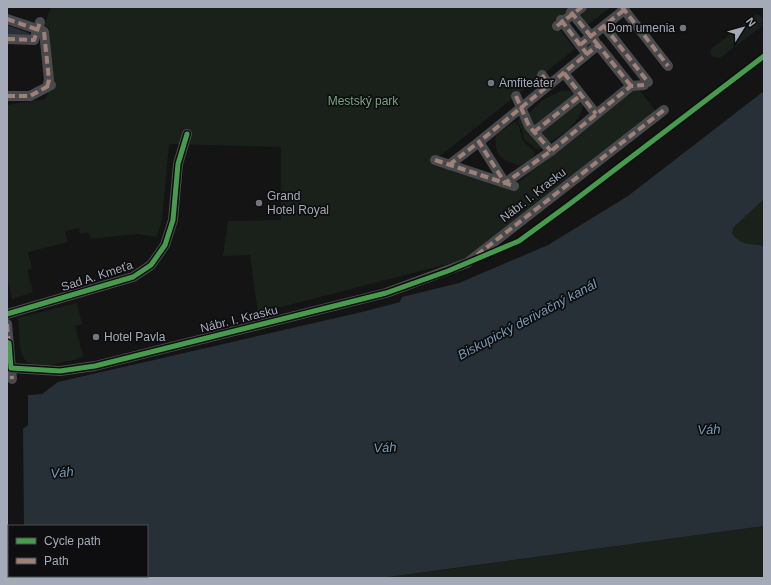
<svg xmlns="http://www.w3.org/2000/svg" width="771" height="585" viewBox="0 0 771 585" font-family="Arial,sans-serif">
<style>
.green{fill:#1a211b}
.water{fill:#272f37;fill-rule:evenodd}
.pier{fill:#141414}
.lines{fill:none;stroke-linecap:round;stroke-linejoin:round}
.street{stroke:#484a4d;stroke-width:10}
.quiet{stroke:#9e8076;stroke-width:4;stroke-dasharray:8 4;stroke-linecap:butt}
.cycleway-casing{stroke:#0e0e10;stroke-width:8}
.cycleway{stroke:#469c4c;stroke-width:5}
.poi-dot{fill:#72767e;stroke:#0e0e10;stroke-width:1.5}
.labels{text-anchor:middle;stroke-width:3.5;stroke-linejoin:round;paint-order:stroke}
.poi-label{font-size:12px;fill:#a4aab7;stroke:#0e0e10;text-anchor:start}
.park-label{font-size:12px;fill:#79a37c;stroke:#0e0e10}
.street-label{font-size:12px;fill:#a4aab7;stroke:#0e0e10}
.water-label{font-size:13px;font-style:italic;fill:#7898b5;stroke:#0e0e10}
</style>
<rect width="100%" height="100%" fill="#141414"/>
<g class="green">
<polygon points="51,7 578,7 555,24 575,49 435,160 514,186 637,87 658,114 463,260 258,313 250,255 223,256 228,221 281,220 281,147 169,144 162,219 157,237 137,234 91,239 88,232 80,234 79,228 65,231 68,242 28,252 32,269 27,270 33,292 12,299 7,276 7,105 46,99 52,80 46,38 50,28 44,26"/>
<polygon points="587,7 611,7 586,26 577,15"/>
<polygon points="755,15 759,15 763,18 762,26 720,58 713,57 710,53 711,49"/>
<polygon points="561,91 571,91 575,94 538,126 532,125 528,114 541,101"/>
<path d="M580 102 583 106C578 124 565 134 549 142L540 132Z"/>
<polygon points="519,118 522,118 543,149 536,149 524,139 522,129 517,121"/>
<path d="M514 122 517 123C521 128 520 137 524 142 528 147 533 148 535 154L529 161 520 166C501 159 494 157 496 135Z"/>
<path d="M764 199V246C751 243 740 246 732 233L734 227Z"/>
<path d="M77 303 82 324 75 326 83 356C75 361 64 361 55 364 15 373 21 348 18 318Z"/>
<polygon points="764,526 764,578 381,578 435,571"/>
</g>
<g class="water">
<polygon points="7,25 29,33 29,37 7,37"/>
<path d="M764 91V199L734 227 732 233C740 246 751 243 764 246V526L381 578H7V397L42 394 58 382 362 312 400 302 402 297 459 283 548 245 628 196ZM9 526H147V576H9Z"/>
</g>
<polygon class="pier" points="28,393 28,425 23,429 24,526 9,526 9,576 24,576 24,578 7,578 7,395"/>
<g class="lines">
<g class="street">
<polyline points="622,7 668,66"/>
<polyline points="571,12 595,41"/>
<polyline points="7,19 43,31"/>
<polyline points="561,20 583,49"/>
<polyline points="557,26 582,7"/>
<polyline points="604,26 648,82"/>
<polyline points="44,32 49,80 47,87"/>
<polyline points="7,39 34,40 40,22"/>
<polyline points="580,45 624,10"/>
<polyline points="564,73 596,114"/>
<polyline points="542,75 549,85"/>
<polyline points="631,86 598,45 479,142 505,183 551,151 631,86 644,85"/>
<polyline points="7,96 30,96 51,85"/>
<polyline points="516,96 529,126 551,151"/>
<polyline points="534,132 581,95"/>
<polyline points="435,160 514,186"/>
<polyline points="449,165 479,142"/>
<polyline points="7,314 133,277 151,265 165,245 173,220 178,164 187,134"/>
<polyline points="7,324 12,379"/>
<polyline points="11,368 60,371 95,366 386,293 467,263 664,110"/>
</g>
<g class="quiet">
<polyline points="622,7 668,66"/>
<polyline points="571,12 598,45"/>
<polyline points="7,19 41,31"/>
<polyline points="561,20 587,54"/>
<polyline points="557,26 582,7"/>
<polyline points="604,26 648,82"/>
<polyline points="44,32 49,80 47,87"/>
<polyline points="7,39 34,40 40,22"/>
<polyline points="580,45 624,10"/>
<polyline points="564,73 596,114"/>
<polyline points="542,75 549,85"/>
<polyline points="631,86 598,45 479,142 505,183 551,151 631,86 644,85"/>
<polyline points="7,96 30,96 50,85"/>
<polyline points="516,96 529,126 551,151"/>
<polyline points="534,132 581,95"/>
<polyline points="435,160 514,186"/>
<polyline points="449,165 479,142"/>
<polyline points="477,255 664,110"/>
<polyline points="7,324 9,344"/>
<polyline points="11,364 12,379"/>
</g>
<defs>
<g id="cycleway">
<polyline points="7,314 133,277 151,265 165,245 173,220 178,164 187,134"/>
<polyline points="7,342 9,343 11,368 60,371 95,366 386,293 448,271 519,241 571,203 764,56"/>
</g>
</defs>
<use href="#cycleway" class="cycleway-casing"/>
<use href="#cycleway" class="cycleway"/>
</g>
<g class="poi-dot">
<circle cx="683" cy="28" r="4"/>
<circle cx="491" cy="83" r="4"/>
<circle cx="259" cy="203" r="4"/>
<circle cx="96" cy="337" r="4"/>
</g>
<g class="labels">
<g class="poi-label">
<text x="675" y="32" text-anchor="end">Dom umenia</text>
<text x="499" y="87">Amfiteáter</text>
<text x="267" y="200">Grand<tspan x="267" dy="14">Hotel Royal</tspan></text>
<text x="104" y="341">Hotel Pavla</text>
</g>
<g class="park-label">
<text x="363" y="105">Mestský park</text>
</g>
<g class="street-label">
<text transform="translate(533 195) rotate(-38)" y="4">Nábr. I. Krasku</text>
<text transform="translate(97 276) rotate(-18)" y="4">Sad A. Kmeťa</text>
<text transform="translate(239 319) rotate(-14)" y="4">Nábr. I. Krasku</text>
</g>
<g class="water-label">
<text transform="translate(527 319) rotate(-28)" y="5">Biskupický derivačný kanál</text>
<text transform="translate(709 429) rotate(-3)" y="5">Váh</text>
<text transform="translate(385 447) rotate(-3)" y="5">Váh</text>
<text transform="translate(62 472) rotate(-5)" y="5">Váh</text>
</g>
</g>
<rect width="771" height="585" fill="none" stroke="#a4aab7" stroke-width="16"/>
<rect x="8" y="525" width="140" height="52" fill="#0e0e10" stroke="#4a4c53"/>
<rect x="16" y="538" width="20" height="6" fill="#469c4c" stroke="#4a4c53"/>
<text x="44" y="545" font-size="12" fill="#a4aab7">Cycle path</text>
<rect x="16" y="558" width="20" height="6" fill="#9e8076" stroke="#4a4c53"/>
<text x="44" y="565" font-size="12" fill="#a4aab7">Path</text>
<g transform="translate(743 28) rotate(53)" stroke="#0e0e10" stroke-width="3" paint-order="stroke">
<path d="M0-3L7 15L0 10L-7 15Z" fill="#a4aab7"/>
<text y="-6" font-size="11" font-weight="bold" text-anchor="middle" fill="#a4aab7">N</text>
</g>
</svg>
